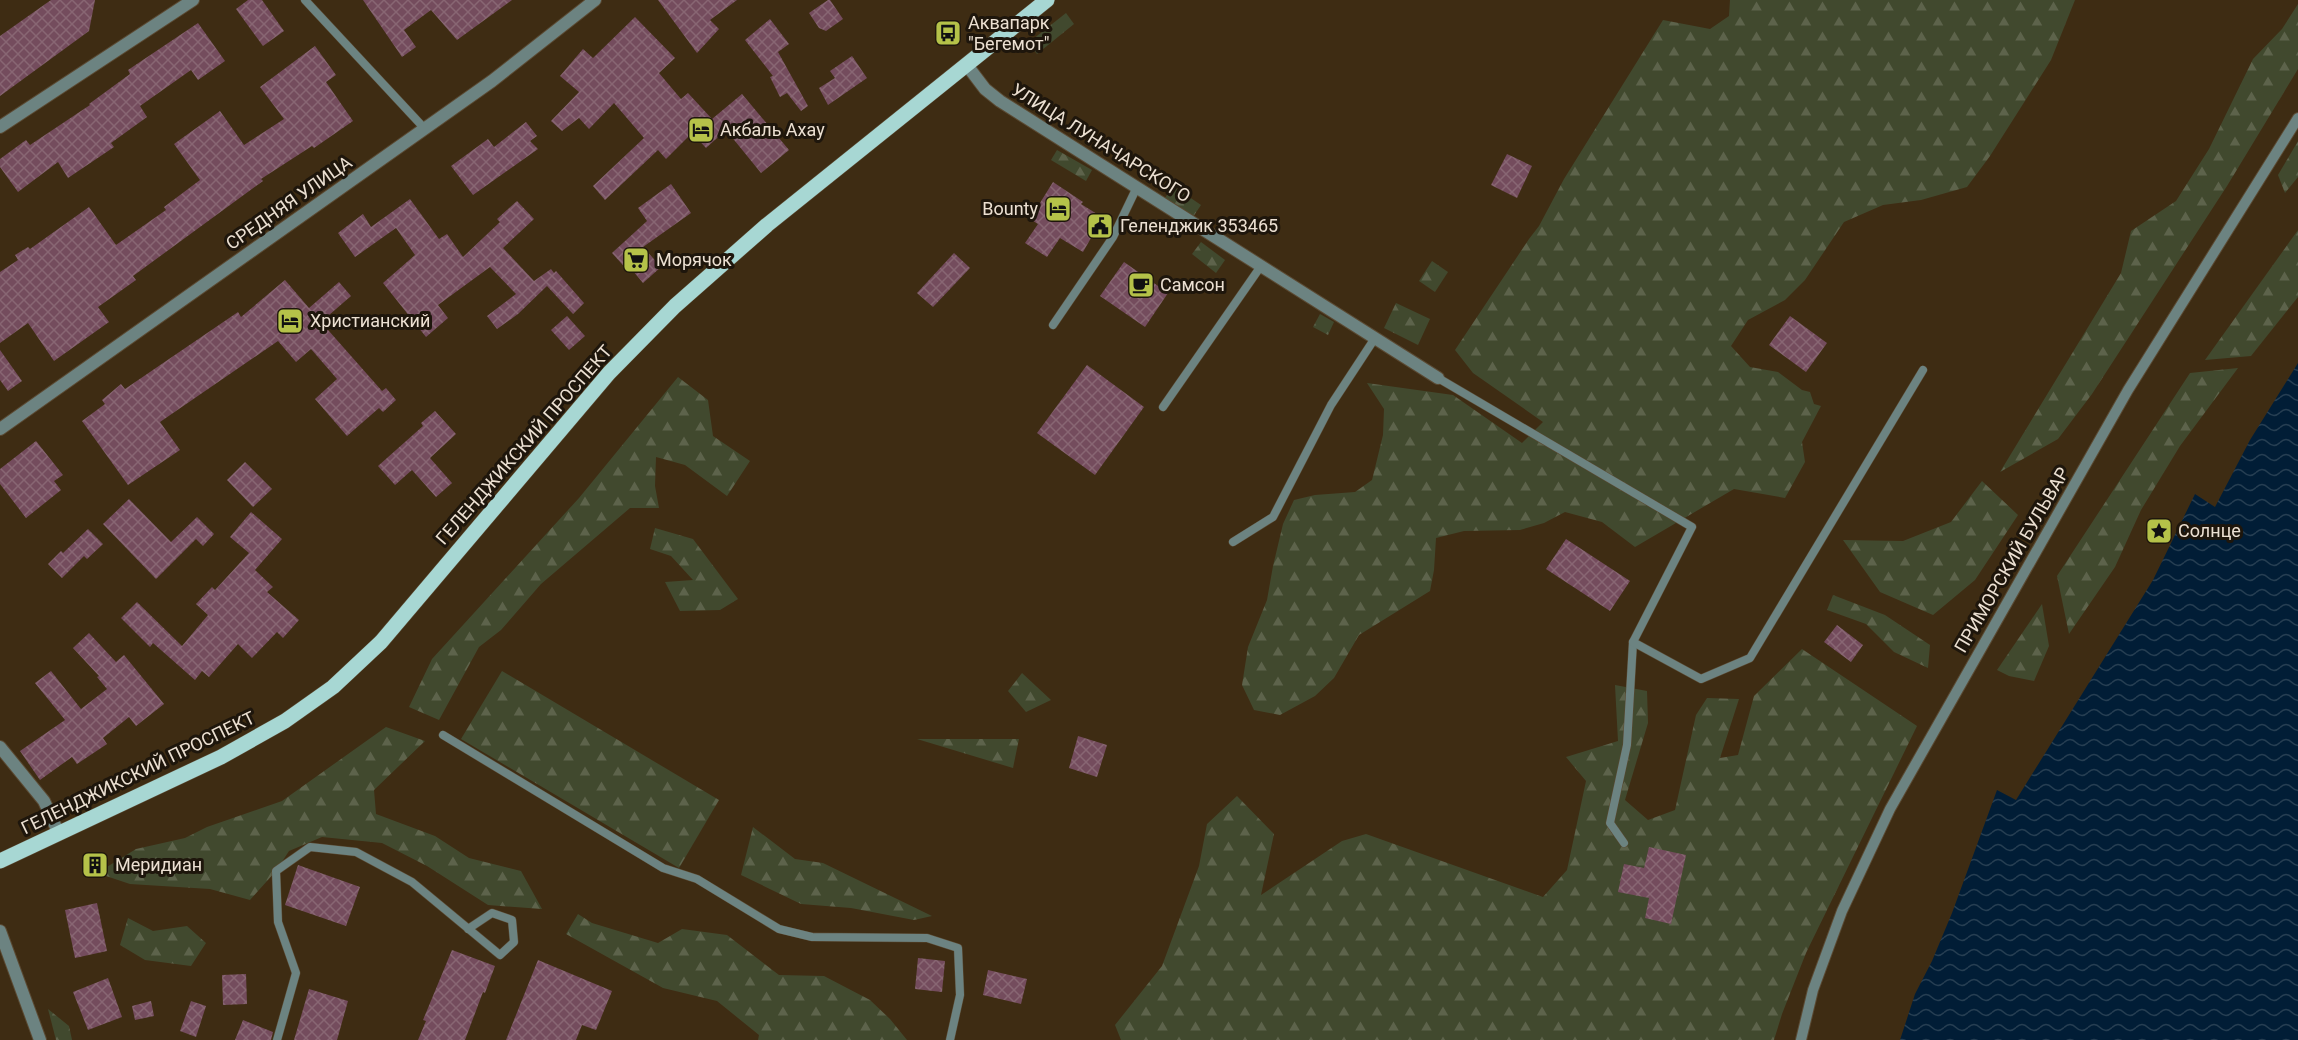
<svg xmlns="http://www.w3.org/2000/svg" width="2298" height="1040" viewBox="0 0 2298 1040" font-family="Roboto,sans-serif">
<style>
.forest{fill:url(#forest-firs)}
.water{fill:url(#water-waves)}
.building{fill:url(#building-cross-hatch)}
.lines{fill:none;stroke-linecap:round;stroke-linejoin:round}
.service-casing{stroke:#5a4932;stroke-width:9}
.pedestrian-casing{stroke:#5a4932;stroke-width:12}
.minor-casing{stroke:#5a4932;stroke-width:14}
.tertiary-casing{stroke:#5a4932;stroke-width:14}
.primary-casing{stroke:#5a4932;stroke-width:16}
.service{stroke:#6c8381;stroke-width:8}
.pedestrian{stroke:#6c8381;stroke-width:10}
.minor{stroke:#6c8381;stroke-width:12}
.tertiary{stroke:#6c8381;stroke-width:12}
.primary{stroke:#a7d7d3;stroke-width:15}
.labels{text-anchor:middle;stroke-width:6;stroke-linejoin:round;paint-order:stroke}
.poi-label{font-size:18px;fill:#ece0d2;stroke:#1e160c;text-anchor:start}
.street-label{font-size:18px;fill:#ece0d2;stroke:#1e160c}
</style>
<defs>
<pattern id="forest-firs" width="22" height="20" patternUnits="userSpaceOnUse" patternTransform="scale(1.5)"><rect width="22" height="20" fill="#41492e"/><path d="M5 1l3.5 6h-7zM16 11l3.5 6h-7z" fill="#5d634b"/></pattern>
<pattern id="water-waves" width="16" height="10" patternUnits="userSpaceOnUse" patternTransform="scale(1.5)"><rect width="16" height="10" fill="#011d36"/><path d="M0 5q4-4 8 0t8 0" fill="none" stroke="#263e52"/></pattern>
<pattern id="building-cross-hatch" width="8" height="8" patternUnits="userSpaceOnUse" patternTransform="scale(1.5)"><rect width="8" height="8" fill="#744c5d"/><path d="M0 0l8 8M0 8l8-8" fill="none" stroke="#886673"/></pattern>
</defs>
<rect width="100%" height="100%" fill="#3e2c13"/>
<g class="forest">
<polygon points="1730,0 2075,0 2051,60 1990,156 1967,187 1921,200 1883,205 1844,222 1805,280 1785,300 1748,320 1731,346 1750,367 1778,372 1802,390 1810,392 1814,404 1821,406 1802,442 1805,462 1785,498 1734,489 1635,547 1602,522 1565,512 1544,523 1520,530 1464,531 1436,538 1434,570 1430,591 1359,635 1334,678 1315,696 1280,715 1254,710 1242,685 1248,647 1267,600 1273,566 1283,524 1294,500 1315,495 1355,492 1372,480 1383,435 1384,409 1367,383 1453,395 1522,443 1543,422 1473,373 1455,350 1529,239 1539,226 1564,179 1663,20 1710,29 1729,16"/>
<polygon points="2298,4 2298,69 2227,186 2092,394 2058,439 2000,472 2121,273 2131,231 2176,201 2209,149 2253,59 2282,29"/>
<polygon points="1066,13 1074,24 1037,54 1028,43"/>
<polygon points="2298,141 2298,177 2285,193 2278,175"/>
<polygon points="1057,150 1092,170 1086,181 1051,160"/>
<polygon points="1173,186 1201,205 1193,217 1165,198"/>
<polygon points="2298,230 2298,297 2251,356 2205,360"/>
<polygon points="1201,242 1225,260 1216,273 1192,254"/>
<polygon points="1432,261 1448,272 1435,292 1419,281"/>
<polygon points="1396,303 1430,319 1418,345 1384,328"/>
<polygon points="1320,314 1334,322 1328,335 1313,327"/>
<polygon points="2238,368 2180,446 2141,510 2115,567 2069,634 2057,576 2190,373"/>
<polygon points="678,377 708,400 713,436 750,461 727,496 685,465 656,457 655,486 659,508 630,508 541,584 501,630 479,647 439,720 409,707 432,659 579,498"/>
<polygon points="1982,481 2018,515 1975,580 1933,615 1880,592 1843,540 1903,541 1951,522"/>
<polygon points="655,528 693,539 738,599 720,610 680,611 665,582 693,580 671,556 650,549"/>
<polygon points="1833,595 1885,615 1930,645 1928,668 1894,652 1866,624 1827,610"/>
<polygon points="2042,604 2049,646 2034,681 2009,676 1997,670"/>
<polygon points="1802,649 1917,726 1806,953 1782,1014 1774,1040 1121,1040 1115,1025 1162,966 1199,866 1207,824 1237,796 1274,834 1261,895 1342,841 1366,834 1543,897 1567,870 1586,781 1566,757 1618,741 1615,685 1647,691 1648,723 1625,800 1648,820 1675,810 1696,715 1707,698 1739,699 1720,758 1738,755 1754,696"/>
<polygon points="502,671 719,800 679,868 461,739"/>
<polygon points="1022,673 1051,700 1026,712 1008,691"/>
<polygon points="386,727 425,741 374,790 376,814 435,836 469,858 521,871 542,909 488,905 427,866 382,843 322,837 289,851 276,871 250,900 210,889 130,884 97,873 136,849 185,838 207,827 282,801"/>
<polygon points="917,739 1019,739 1013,768"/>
<polygon points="753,827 795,859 823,863 932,916 914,920 851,908 801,904 741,875"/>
<polygon points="578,914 592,923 658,943 682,929 727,935 779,975 824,976 870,1000 890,1019 907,1040 758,1040 759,1035 717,1001 663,988 566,934"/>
<polygon points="128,918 153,931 187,926 206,943 191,966 145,960 120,945"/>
<polygon points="48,1009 69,1026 72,1040 56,1040"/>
</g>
<polygon class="water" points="2298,363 2298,1040 1900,1040 1915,994 1932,961 1952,913 1997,790 2016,800 2153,580 2195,494 2215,507 2250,440"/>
<g class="building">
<polygon points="51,0 95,0 89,31 0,96 0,36"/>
<polygon points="248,0 262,0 284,31 263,46 236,9"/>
<polygon points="363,0 512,0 457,40 431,10 404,30 416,47 402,57"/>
<polygon points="658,0 737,0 710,20 719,29 697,53"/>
<polygon points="828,0 830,0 843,19 826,31 819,28 809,13"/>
<polygon points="635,17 675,58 659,73 681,99 688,93 712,119 742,94 789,150 761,173 726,130 706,148 692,133 666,159 658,150 605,200 593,186 644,138 614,103 589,129 579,118 562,131 551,121 579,92 560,76 583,49 593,58"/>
<polygon points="770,19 789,44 778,52 808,106 801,111 787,93 780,97 770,77 773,76 745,40"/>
<polygon points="198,23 225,61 198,80 191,70 140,106 147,117 111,143 114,147 68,178 58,162 18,192 0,167 0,159 26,140 30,145 90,105 89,104 130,74 128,70"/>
<polygon points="315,46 336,75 326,82 353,121 314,148 312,146 261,179 263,181 133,276 136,280 98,307 109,322 54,361 28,323 0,343 0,272 18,260 15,255 28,247 30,249 89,207 116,245 166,210 164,207 200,180 174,144 220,111 244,145 284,119 260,87"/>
<polygon points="852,56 867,78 828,105 819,88 835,78 830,71"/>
<polygon points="526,122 537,136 530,141 538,149 473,195 451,166 488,139 494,147"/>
<polygon points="1507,154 1532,166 1517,198 1491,185"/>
<polygon points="1053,182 1083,202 1081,204 1113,224 1105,237 1095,231 1083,252 1060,238 1047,257 1025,243 1038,224 1030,219"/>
<polygon points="671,184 691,213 643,247 661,267 643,283 633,271 630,273 612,253 647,221 638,208"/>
<polygon points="410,199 439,239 447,234 463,257 500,222 497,219 517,201 534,219 503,248 534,281 551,269 554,273 556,271 584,303 573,314 547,286 518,314 497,329 487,316 516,294 490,267 438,305 448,318 426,337 383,283 415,255 396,228 355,257 338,233 363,214 371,227"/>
<polygon points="954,253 970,268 933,307 917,293"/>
<polygon points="1124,262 1168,293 1145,327 1100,296"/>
<polygon points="285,280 309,308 339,282 351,296 321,322 382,391 386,388 396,400 383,412 379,408 347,436 315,399 337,379 311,349 296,362 278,341 160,422 180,450 128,485 82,421 105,404 102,400 121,384 125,389 238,312 241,317"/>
<polygon points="567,316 585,336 569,350 551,330"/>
<polygon points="1790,316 1827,343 1806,372 1769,345"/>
<polygon points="0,350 22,381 8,391 0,380"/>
<polygon points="1087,365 1144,407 1095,475 1037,433"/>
<polygon points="435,411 456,434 430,458 452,483 436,497 412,470 395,485 378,466 423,426 421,423"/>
<polygon points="36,441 63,475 54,481 61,490 26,518 0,484 0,469"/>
<polygon points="245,462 272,489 253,507 227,480"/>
<polygon points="129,499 171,542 197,517 214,534 203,546 196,539 156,579 103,524"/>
<polygon points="251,512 282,539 255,570 273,587 267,592 299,620 283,638 277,632 252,658 238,644 209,677 202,671 195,680 153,643 150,647 121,618 137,602 182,646 208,615 196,604 212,587 215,590 249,553 230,537"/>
<polygon points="88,529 103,544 87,559 84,556 62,578 48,564 61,551 63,553"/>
<polygon points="1566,539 1630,581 1610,611 1546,569"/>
<polygon points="1837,625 1863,645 1851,662 1824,642"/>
<polygon points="89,633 116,662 124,655 164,704 136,726 129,717 103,738 107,744 77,764 72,757 40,780 20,751 65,720 35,683 51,671 81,709 107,689 97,677 99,676 73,648"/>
<polygon points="1078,736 1107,745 1097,777 1069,768"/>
<polygon points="1649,847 1686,855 1671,924 1645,918 1649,898 1618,892 1624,864 1644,868"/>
<polygon points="298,865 360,887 346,926 285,905"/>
<polygon points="97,903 107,951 75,958 65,910"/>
<polygon points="452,950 495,966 485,993 483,992 465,1040 418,1040 426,1021 423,1020"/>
<polygon points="918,958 945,961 942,992 915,989"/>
<polygon points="538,960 612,991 596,1030 582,1025 576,1040 506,1040"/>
<polygon points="988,970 1027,979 1021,1004 983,995"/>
<polygon points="246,974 247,1004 223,1005 222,975"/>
<polygon points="108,978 122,1017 88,1030 73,992"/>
<polygon points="309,989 348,1001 337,1040 294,1040"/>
<polygon points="151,1001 154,1016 135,1020 132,1006"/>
<polygon points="191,1001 206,1006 196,1037 180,1031"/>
<polygon points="243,1020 273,1032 271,1040 235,1040"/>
</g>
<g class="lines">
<defs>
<g id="service">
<polyline points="305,0 425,129"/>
<polyline points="1053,325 1113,237 1137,187"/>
<polyline points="1438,378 1692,527 1633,642 1627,745 1610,823 1624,843"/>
<polyline points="1163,407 1261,266"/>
<polyline points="1233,542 1273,517 1331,405 1375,338"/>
<polyline points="1633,642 1701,679 1750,658 1923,370"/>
<polyline points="443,735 663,868 697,879 779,929 812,937 927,938 958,948 960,995 950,1040"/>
<polyline points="277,1040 296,973 278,922 276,871 310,847 356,852 412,882 500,955 514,942 512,920 492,913 468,929"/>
</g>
<polyline id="pedestrian" points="1801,1040 1813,990 1842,911 1890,809 2128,390 2298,118"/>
<g id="minor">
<polyline points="966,64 985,89 1000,101 1438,378"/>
<polyline points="0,127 193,0"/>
<polyline points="0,429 492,81 595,0"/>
<polyline points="0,747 44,801 59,834"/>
</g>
<polyline id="tertiary" points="0,931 40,1040"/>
<polyline id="primary" points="0,861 221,757 285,721 333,687 381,642 609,373 675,306 767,225 1047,0"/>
</defs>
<use href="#service" class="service-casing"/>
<use href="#pedestrian" class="pedestrian-casing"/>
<use href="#minor" class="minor-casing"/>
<use href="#tertiary" class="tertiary-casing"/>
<use href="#primary" class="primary-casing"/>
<use href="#service" class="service"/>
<use href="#pedestrian" class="pedestrian"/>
<use href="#minor" class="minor"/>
<use href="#tertiary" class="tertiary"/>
<use href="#primary" class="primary"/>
</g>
<defs>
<symbol id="bus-square" viewBox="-11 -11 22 22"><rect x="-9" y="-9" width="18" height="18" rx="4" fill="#b5c249" stroke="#1e160c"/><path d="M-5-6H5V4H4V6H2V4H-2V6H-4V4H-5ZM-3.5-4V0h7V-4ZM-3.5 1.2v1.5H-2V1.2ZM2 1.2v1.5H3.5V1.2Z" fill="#111"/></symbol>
<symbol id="hotel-square" viewBox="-11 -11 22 22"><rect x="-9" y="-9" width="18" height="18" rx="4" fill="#b5c249" stroke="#1e160c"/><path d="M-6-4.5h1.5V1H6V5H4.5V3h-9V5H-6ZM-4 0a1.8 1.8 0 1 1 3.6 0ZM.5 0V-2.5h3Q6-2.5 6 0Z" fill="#111"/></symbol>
<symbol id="civic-square" viewBox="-11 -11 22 22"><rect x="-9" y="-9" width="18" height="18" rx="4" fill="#b5c249" stroke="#1e160c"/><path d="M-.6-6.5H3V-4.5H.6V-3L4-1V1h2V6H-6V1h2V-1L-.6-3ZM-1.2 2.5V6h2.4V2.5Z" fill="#111"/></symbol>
<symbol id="supermarket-square" viewBox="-11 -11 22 22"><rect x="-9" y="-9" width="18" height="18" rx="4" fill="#b5c249" stroke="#1e160c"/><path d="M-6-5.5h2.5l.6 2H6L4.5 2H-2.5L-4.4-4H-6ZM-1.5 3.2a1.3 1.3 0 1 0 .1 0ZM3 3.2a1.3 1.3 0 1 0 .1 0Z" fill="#111"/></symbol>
<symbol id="cafe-square" viewBox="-11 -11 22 22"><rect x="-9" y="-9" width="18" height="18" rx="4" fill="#b5c249" stroke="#1e160c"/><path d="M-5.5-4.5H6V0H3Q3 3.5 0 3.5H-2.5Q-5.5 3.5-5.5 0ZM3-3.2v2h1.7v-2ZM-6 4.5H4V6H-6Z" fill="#111"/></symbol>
<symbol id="sight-square" viewBox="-11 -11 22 22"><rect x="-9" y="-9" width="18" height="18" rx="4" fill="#b5c249" stroke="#1e160c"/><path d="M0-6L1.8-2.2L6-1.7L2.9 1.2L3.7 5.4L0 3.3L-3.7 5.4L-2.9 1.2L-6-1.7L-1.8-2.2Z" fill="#111"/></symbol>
<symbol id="building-square" viewBox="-11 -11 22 22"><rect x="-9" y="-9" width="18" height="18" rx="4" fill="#b5c249" stroke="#1e160c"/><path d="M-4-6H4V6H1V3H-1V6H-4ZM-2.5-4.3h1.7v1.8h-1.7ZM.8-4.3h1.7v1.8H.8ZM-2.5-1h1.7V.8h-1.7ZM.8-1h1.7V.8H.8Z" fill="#111"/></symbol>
</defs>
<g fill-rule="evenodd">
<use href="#bus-square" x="933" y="18" width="30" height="30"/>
<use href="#hotel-square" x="686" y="115" width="30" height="30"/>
<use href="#hotel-square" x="1043" y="194" width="30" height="30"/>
<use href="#civic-square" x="1085" y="211" width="30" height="30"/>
<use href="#supermarket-square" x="621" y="245" width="30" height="30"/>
<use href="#cafe-square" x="1126" y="270" width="30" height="30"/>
<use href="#hotel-square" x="275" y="306" width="30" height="30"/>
<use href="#sight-square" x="2144" y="516" width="30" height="30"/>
<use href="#building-square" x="80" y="850" width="30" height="30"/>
</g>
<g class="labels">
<g class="poi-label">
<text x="968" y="29">Аквапарк<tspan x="968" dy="21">"Бегемот"</tspan></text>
<text x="720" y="136">Акбаль Ахау</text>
<text x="1038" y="215" text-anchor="end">Bounty</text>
<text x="1120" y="232">Геленджик 353465</text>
<text x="656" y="266">Морячок</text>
<text x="1160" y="291">Самсон</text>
<text x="310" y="327">Христианский</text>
<text x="2178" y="537">Солнце</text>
<text x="115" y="871">Меридиан</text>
</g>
<g class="street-label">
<text transform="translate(1101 143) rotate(32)" y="6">УЛИЦА ЛУНАЧАРСКОГО</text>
<text transform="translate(289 203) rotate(-35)" y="6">СРЕДНЯЯ УЛИЦА</text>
<text transform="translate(524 445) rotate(-49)" y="6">ГЕЛЕНДЖИКСКИЙ ПРОСПЕКТ</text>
<text transform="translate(2012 560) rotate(-60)" y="6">ПРИМОРСКИЙ БУЛЬВАР</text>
<text transform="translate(138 773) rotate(-26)" y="6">ГЕЛЕНДЖИКСКИЙ ПРОСПЕКТ</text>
</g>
</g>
</svg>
